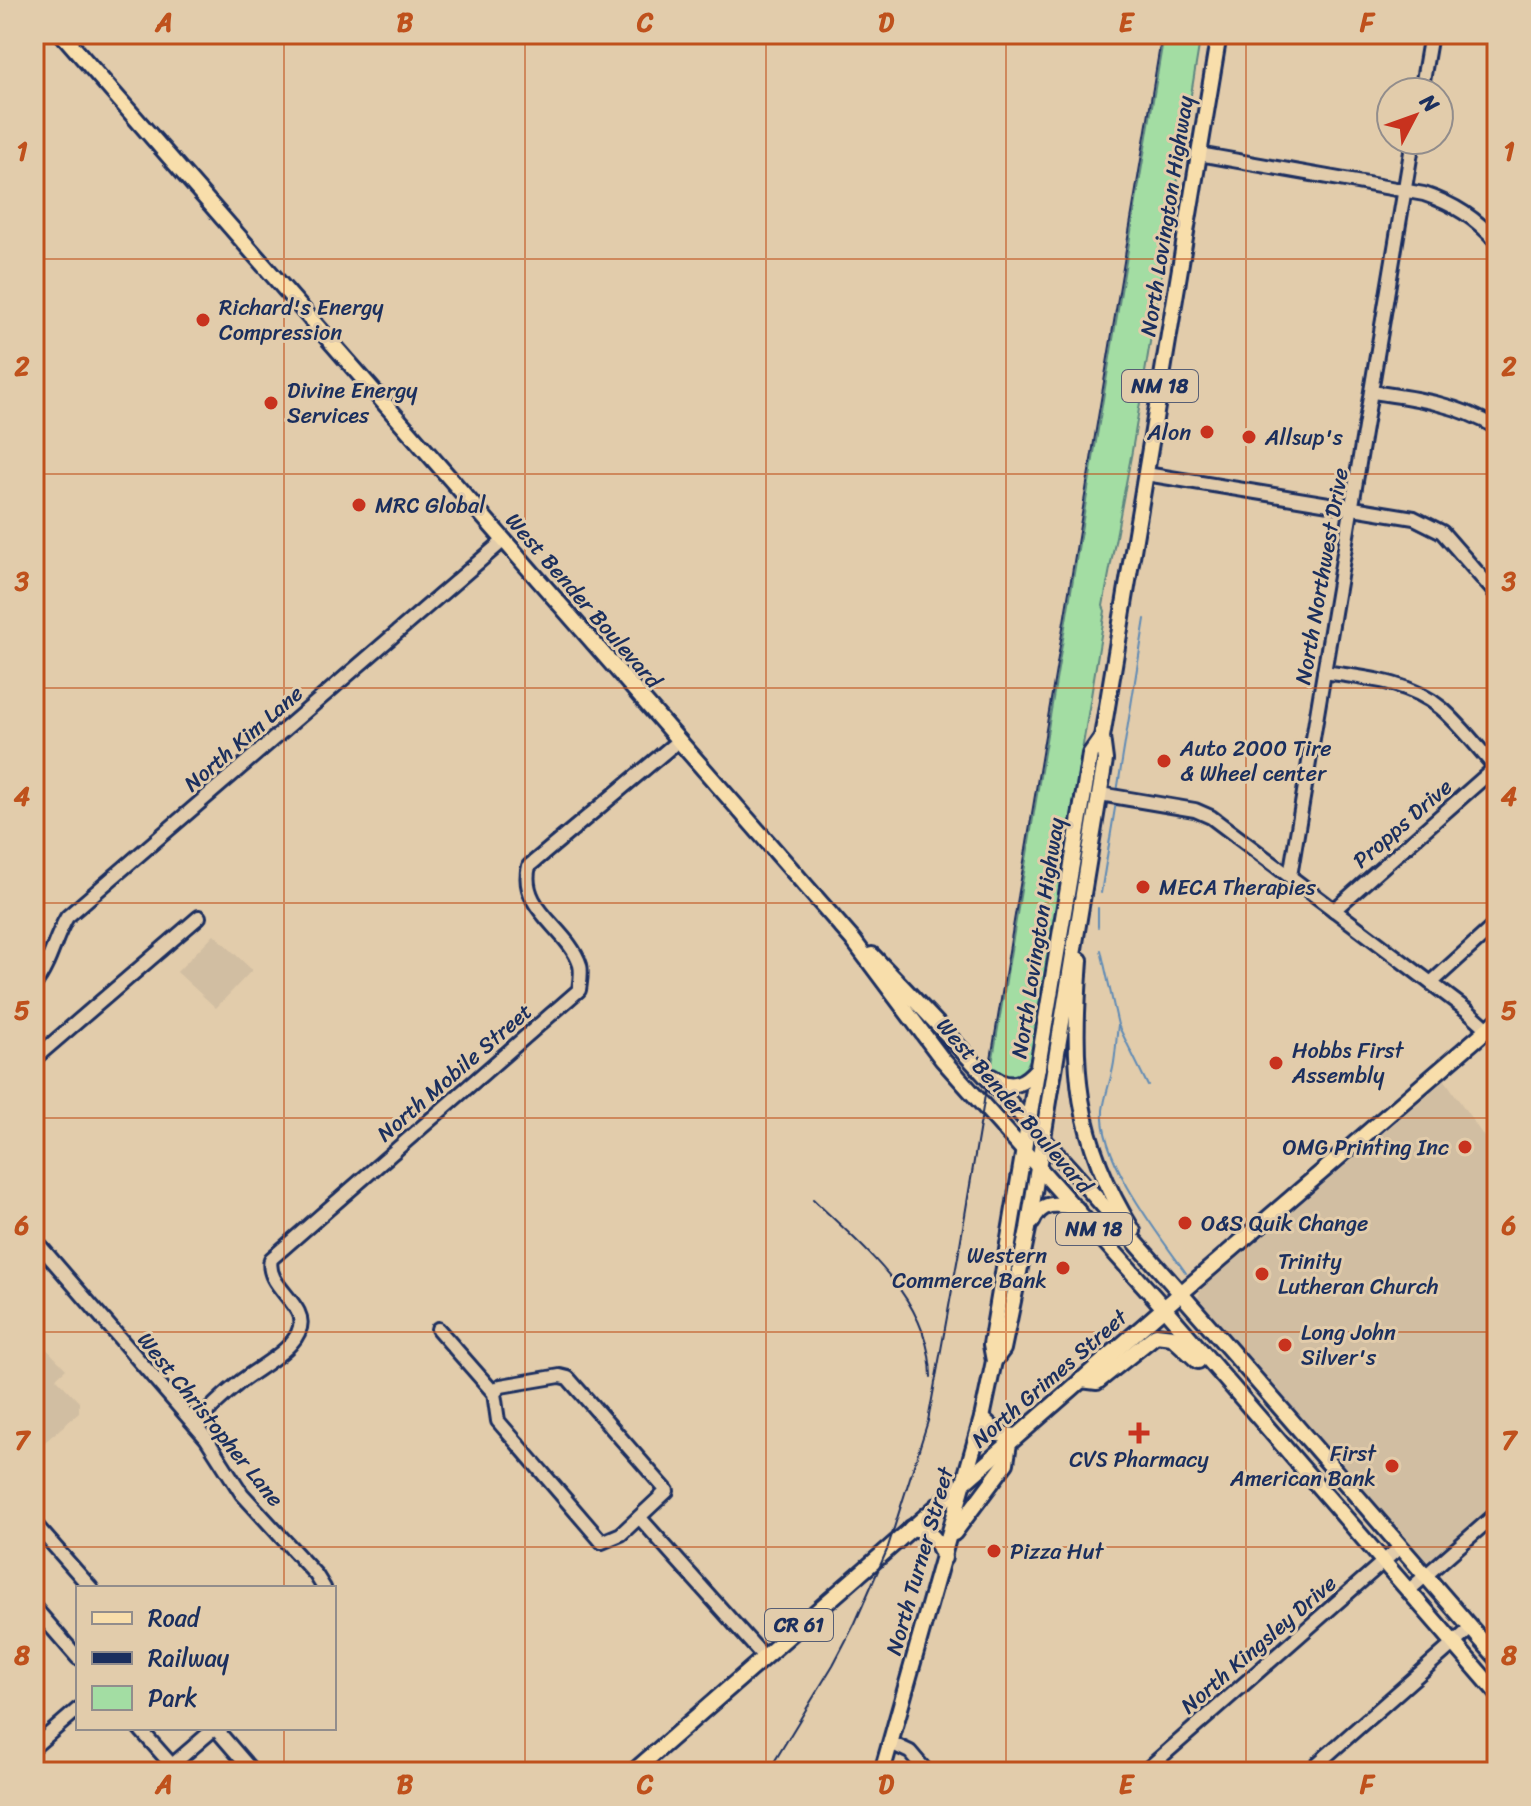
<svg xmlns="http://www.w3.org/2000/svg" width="1531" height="1806" viewBox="0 0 1531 1806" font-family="Sriracha,sans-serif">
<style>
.built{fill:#d1bea2}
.green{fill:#a3dda3;stroke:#5f8680;stroke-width:2}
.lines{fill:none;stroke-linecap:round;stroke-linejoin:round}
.stream{stroke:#618bb5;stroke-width:2}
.minor-casing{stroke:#1b2f5e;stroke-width:18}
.major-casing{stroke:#1b2f5e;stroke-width:20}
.minor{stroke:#e2ccab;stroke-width:12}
.major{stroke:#f8deab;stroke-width:14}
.rail{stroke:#1b2f5e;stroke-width:2}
.grid{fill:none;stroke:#bf511c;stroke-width:2;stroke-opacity:0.55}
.poi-dot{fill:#c8321e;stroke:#e2ccab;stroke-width:3}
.labels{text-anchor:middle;stroke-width:6;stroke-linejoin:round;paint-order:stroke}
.shield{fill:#e2ccab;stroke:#575e75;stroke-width:2}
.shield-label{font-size:20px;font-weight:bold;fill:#1b2f5e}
.street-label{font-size:22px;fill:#1b2f5e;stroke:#e2ccab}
.poi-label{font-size:22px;fill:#1b2f5e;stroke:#e2ccab;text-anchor:start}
.neatline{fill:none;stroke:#bf511c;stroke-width:3}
.grid-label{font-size:26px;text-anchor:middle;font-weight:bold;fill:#bf511c}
</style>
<rect width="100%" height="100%" fill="#e2ccab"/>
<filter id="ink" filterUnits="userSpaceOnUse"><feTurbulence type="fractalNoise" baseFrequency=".0125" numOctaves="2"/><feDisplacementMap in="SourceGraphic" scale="16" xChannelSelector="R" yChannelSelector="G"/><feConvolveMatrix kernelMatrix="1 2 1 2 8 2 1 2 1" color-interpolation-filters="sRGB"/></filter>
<g filter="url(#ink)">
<g class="built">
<polygon points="214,934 252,970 216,1008 177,972"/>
<polygon points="1445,1080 1497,1156 1497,1506 1427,1563 1423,1561 1197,1301 1201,1289"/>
<polygon points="34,1336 66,1369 56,1378 79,1402 79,1413 34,1451"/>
</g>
<path class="green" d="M1164 34H1201L1132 451 1103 606 1105 611 1032 1055C1026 1068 1024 1076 1010 1081L991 1070Z"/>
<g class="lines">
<g class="stream">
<polyline points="1117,792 1145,619"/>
<polyline points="1101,893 1116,802"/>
<polyline points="1098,927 1098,908"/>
<polyline points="1101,950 1118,1025 1148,1086"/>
<path d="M1118 1025C1116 1040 1116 1054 1113 1068 1110 1082 1105 1096 1103 1110 1099 1159 1158 1234 1186 1273"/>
</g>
<defs>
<g id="minor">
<polyline points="1421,92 1431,34"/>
<path d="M1199 154 1424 194C1454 204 1476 218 1497 242"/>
<path d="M1372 392C1415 398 1459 404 1497 428"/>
<polyline points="1146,474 1414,518 1442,532 1497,595"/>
<path d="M1324 672C1364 678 1409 681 1441 708 1461 725 1478 748 1495 767"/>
<polyline points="1100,794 1195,810 1211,817 1468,1011 1497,1037"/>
<polyline points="1290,876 1413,140"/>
<polyline points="1334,910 1497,766"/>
<polyline points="1431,983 1497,923"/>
<path d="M34 985C50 965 54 939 67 917L503 541"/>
<polyline points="34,1059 199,917"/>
<polyline points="34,1239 206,1438 242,1494 316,1575 324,1588"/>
<polyline points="438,1329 494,1393 498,1421 602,1542 621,1534 667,1491 568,1378 560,1376 501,1386 494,1393"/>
<path d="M195 1425C209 1409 224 1395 240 1382 259 1366 313 1342 298 1312 289 1294 266 1280 271 1259L579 990C580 982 582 973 580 965 568 928 518 909 529 866L678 741"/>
<polyline points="640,1518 764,1657"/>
<polyline points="34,1523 91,1588"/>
<polyline points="1408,1591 1497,1513"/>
<polyline points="34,1607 78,1658"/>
<polyline points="139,1728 178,1772"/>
<polyline points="215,1728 253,1772"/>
<polyline points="891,1743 910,1752 927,1772"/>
<polyline points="34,1747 78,1709"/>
<polyline points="164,1772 215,1728"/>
<polyline points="1144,1772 1400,1547"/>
<polyline points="1308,1772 1471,1628"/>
</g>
<g id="major">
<polyline points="62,34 853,940 942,1059 1164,1308 1497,1693"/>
<path d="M872 955C1089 1181 1291 1421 1497 1658"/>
<path d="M1080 960C1072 1068 1074 1137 1133 1231"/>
<path d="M992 1077C1011 1091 1024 1084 1038 1068"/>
<path d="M1032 1222C1041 1201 1056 1203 1076 1208"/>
<polyline points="994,1361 1003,1349 1028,1229 1105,760 1102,737 1219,34"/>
<polyline points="1081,1380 1097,1382 1156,1335 1172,1337 1198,1361"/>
<polyline points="982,1418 999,1434 1016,1436"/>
<path d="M911 1528C932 1531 937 1539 944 1558"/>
<polyline points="954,1533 1006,1463 1009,1443"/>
<polyline points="633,1772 1180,1294 1497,1021"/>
<polyline points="882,1772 982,1418 994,1361 991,1345 1085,787 1090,754 1102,737"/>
</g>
</defs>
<use href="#minor" class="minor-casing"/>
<use href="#major" class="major-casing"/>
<use href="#minor" class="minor"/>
<use href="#major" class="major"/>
<g class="rail">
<path d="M813 1199C864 1249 930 1299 931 1377"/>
<polyline points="768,1772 833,1665 855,1623 887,1550 928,1421 958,1257 1162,34"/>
</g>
</g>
</g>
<path class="grid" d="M284 34V1588M525 34V1772M766 34V1772M1006 34V1772M1246 34V1772M34 259H1497M34 474H1497M34 688H1497M34 903H1497M34 1118H1497M34 1332H1497M34 1547H1497M284 1728V1772"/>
<g class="poi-dot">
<circle cx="203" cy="320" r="8"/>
<circle cx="271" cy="403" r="8"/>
<circle cx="1207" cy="432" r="8"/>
<circle cx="1249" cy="437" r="8"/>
<circle cx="359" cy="505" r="8"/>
<circle cx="1164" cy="761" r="8"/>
<circle cx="1143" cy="887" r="8"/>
<circle cx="1276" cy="1063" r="8"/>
<circle cx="1465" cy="1147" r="8"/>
<circle cx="1185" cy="1223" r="8"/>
<circle cx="1063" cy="1268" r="8"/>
<circle cx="1262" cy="1274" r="8"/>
<circle cx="1285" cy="1345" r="8"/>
<path d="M1135 1421h8v8h8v8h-8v8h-8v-8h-8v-8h8z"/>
<circle cx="1392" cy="1466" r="8"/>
<circle cx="994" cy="1551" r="8"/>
</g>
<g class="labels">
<g class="shield">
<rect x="1122" y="370" width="76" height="32" rx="6"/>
<rect x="1056" y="1213" width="76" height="32" rx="6"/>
<rect x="765" y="1609" width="68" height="32" rx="6"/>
</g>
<g class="shield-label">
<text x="1160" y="393">NM 18</text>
<text x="1094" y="1236">NM 18</text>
<text x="799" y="1632">CR 61</text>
</g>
<g class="street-label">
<text transform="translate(1166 216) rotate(-81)" y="8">North Lovington Highway</text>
<text transform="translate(1321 576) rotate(-80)" y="8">North Northwest Drive</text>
<text transform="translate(584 600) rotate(49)" y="8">West Bender Boulevard</text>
<text transform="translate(243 738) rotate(-41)" y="8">North Kim Lane</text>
<text transform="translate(1402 823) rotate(-41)" y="8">Propps Drive</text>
<text transform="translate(1037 938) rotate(-81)" y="8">North Lovington Highway</text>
<text transform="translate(454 1072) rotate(-41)" y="8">North Mobile Street</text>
<text transform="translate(1015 1105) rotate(49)" y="8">West Bender Boulevard</text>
<text transform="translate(1049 1378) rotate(-41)" y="8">North Grimes Street</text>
<text transform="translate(211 1419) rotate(51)" y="8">West Christopher Lane</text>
<text transform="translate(919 1561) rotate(-74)" y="8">North Turner Street</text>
<text transform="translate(1258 1644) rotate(-41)" y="8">North Kingsley Drive</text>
</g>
<g class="poi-label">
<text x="219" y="315">Richard's Energy<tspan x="219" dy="25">Compression</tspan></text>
<text x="287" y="398">Divine Energy<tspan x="287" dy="25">Services</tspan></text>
<text x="1191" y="440" text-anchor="end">Alon</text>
<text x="1265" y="445">Allsup's</text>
<text x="375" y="513">MRC Global</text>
<text x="1180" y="756">Auto 2000 Tire<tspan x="1180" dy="25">&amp; Wheel center</tspan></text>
<text x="1159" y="895">MECA Therapies</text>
<text x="1292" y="1058">Hobbs First<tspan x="1292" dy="25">Assembly</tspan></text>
<text x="1449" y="1155" text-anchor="end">OMG Printing Inc</text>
<text x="1201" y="1231">O&amp;S Quik Change</text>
<text x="1047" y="1263" text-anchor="end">Western<tspan x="1047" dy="25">Commerce Bank</tspan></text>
<text x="1278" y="1269">Trinity<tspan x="1278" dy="25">Lutheran Church</tspan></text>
<text x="1301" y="1340">Long John<tspan x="1301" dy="25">Silver's</tspan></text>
<text x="1376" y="1461" text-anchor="end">First<tspan x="1376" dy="25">American Bank</tspan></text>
<text x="1139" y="1467" text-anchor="middle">CVS Pharmacy</text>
<text x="1010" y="1559">Pizza Hut</text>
</g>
</g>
<rect width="1531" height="1806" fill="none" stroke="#e2ccab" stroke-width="88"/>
<rect x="76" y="1586" width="260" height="144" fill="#e2ccab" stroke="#928d8c" stroke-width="2"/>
<rect x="92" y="1612" width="40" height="12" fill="#f8deab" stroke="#928d8c" stroke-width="2"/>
<text x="148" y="1626" font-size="24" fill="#1b2f5e">Road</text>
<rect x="92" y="1652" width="40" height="12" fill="#1b2f5e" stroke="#928d8c" stroke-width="2"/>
<text x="148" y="1666" font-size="24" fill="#1b2f5e">Railway</text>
<rect x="92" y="1686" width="40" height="24" fill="#a3dda3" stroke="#928d8c" stroke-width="2"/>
<text x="148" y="1706" font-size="24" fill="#1b2f5e">Park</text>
<g transform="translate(1415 116) rotate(49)"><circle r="38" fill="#e2ccab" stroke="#928d8c" stroke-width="2"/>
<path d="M0-6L14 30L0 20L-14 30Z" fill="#c8321e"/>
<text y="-12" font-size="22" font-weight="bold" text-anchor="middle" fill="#1b2f5e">N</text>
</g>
<rect x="44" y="44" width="1443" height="1718" class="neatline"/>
<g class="grid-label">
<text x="164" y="31">A</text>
<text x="405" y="31">B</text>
<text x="645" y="31">C</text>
<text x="886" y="31">D</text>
<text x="1126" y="31">E</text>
<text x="1367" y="31">F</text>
<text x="22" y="160">1</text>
<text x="1509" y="160">1</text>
<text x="22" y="375">2</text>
<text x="1509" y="375">2</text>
<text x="22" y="590">3</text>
<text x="1509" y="590">3</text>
<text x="22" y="805">4</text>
<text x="1509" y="805">4</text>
<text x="22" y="1019">5</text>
<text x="1509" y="1019">5</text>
<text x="22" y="1234">6</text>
<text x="1509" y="1234">6</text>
<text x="22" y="1449">7</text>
<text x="1509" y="1449">7</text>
<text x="22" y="1664">8</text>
<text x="1509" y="1664">8</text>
<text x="164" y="1793">A</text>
<text x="405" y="1793">B</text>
<text x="645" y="1793">C</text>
<text x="886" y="1793">D</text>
<text x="1126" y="1793">E</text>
<text x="1367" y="1793">F</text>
</g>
</svg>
